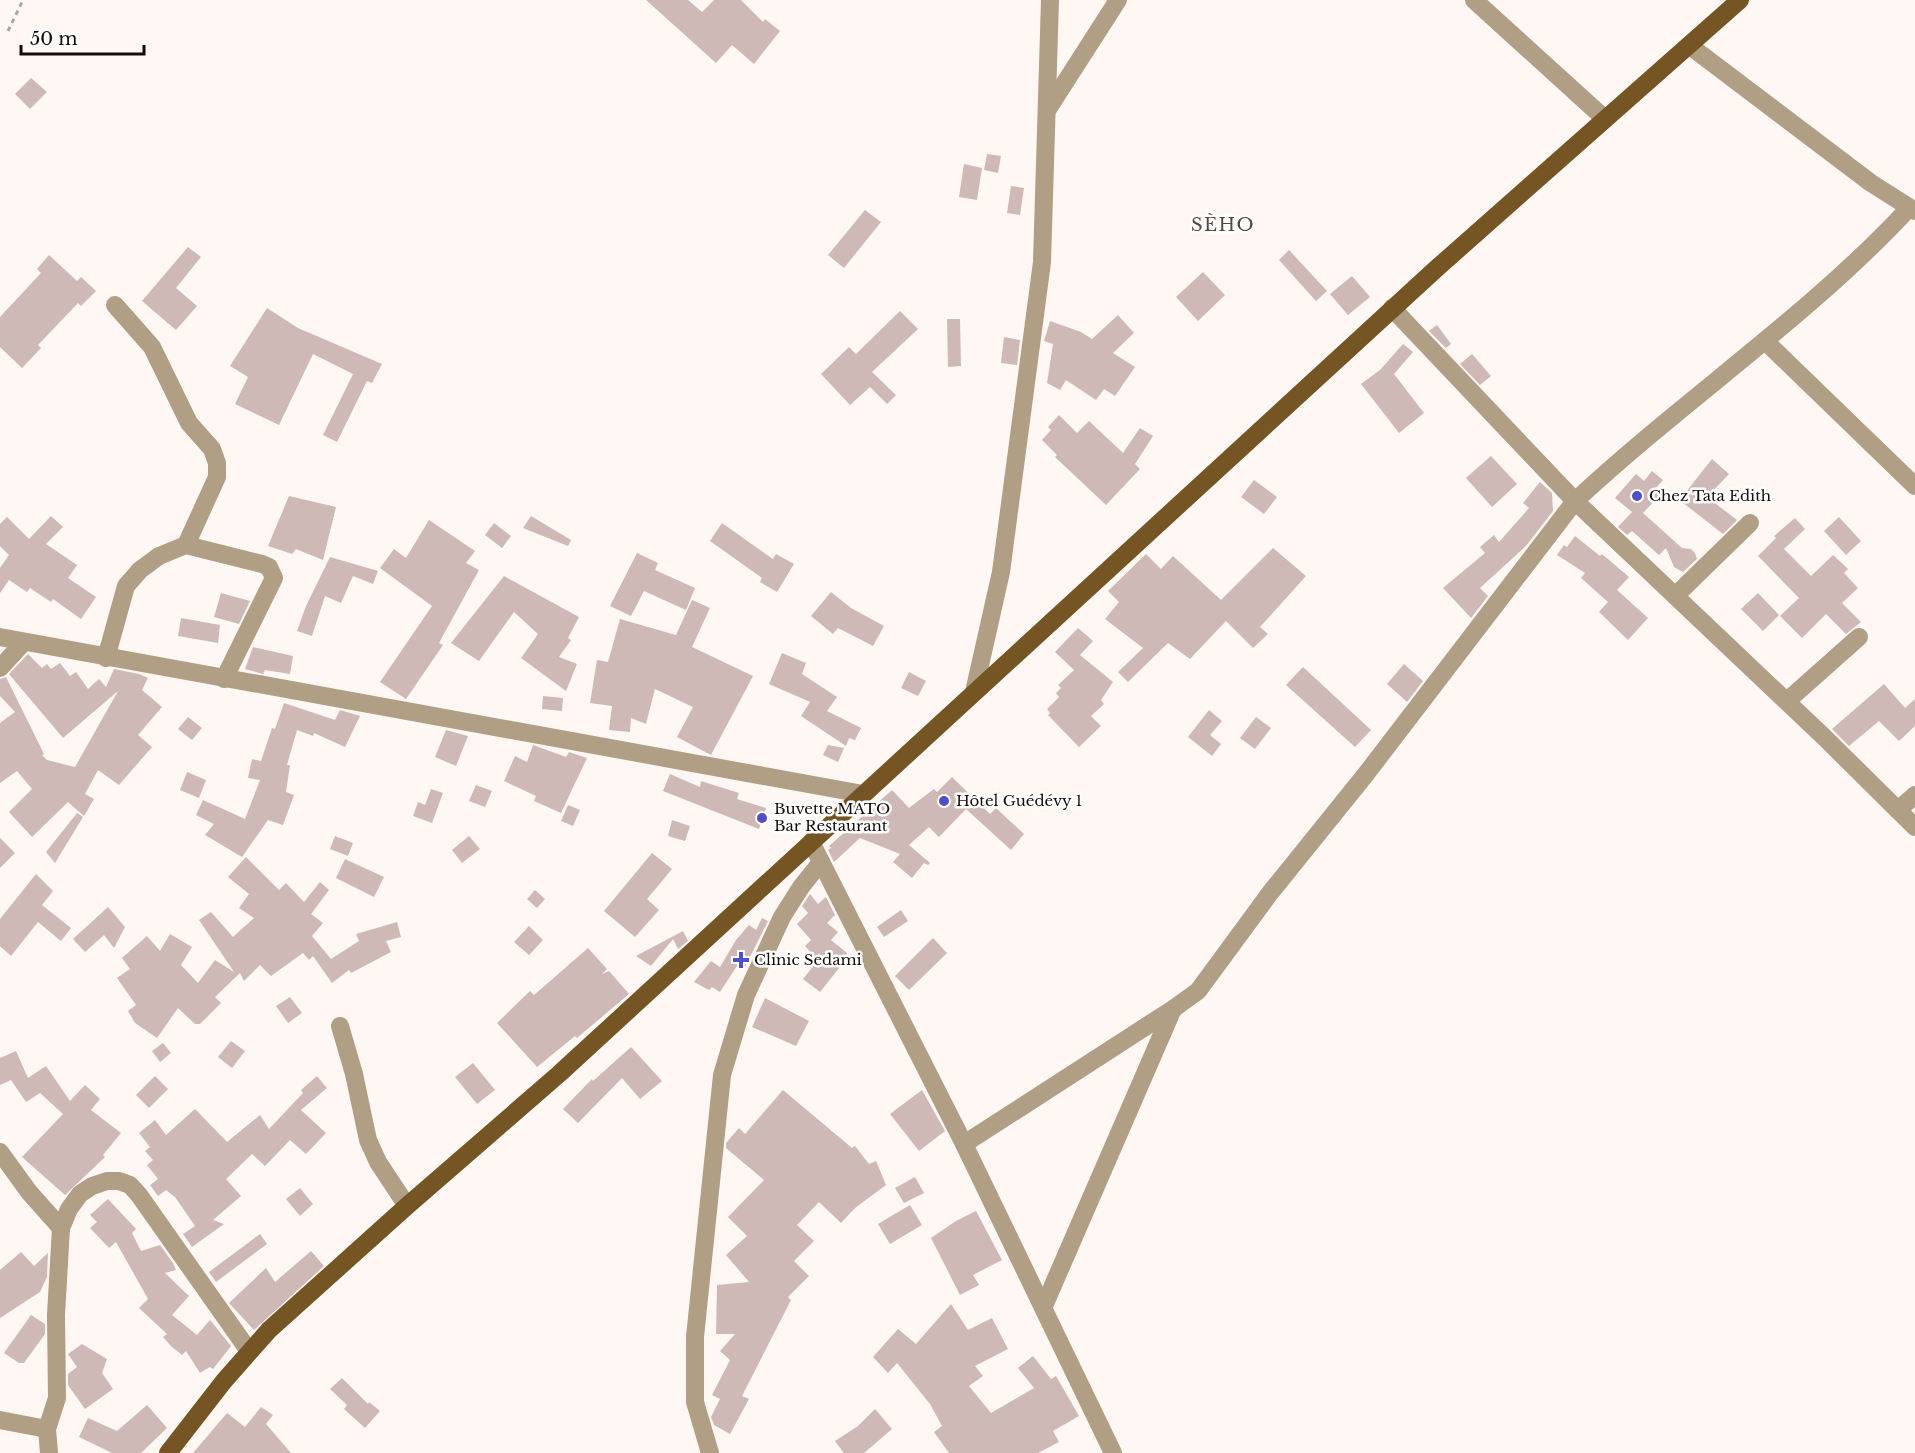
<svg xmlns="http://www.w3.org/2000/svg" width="1915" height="1453" viewBox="0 0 1915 1453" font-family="'Libre Baskerville',serif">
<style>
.building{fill:#cfb9b7}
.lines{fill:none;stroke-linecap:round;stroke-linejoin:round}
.path{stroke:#aba4a0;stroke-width:3;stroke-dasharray:4.5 4.5;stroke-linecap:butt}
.minor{stroke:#b19f85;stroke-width:18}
.major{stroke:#755523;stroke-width:18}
.poi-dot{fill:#504fc6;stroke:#fff;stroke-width:2}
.labels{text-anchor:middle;stroke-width:5;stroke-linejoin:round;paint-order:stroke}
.poi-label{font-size:15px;fill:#140d0a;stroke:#fff;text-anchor:start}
.quarter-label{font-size:18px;letter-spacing:1.5px;fill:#56463d;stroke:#fff}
</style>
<rect width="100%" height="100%" fill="#fff7f3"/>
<g class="building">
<polygon points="646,0 688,0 702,12 714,0 741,0 763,22 765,19 780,31 754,64 732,45 716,63"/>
<polygon points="31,78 47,92 30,109 15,94"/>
<polygon points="987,154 1001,156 998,173 984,170"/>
<polygon points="964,164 982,168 977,200 959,197"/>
<polygon points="1011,186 1024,188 1020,215 1007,213"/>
<polygon points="865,210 881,222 844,268 828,255"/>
<polygon points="188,247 201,257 176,288 197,306 176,330 142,301"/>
<polygon points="1289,250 1327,291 1316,301 1279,260"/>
<polygon points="49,255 77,281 81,277 96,291 81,306 78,303 38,345 41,348 22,368 0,347 0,317 41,273 37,269"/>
<polygon points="1203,272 1225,295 1198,321 1176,297"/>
<polygon points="1352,276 1370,297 1348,315 1330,294"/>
<polygon points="267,308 298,328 382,364 372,383 367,381 337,442 323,435 353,374 313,354 279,425 235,404 248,377 230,366"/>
<polygon points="900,311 918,329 872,372 896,395 887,404 870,387 850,405 821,374 849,347 856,354"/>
<polygon points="1118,315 1134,333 1113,353 1135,367 1115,396 1104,389 1096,400 1066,380 1060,390 1047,383 1053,344 1044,341 1050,321 1081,332 1092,339"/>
<polygon points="947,319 960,319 961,366 948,367"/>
<polygon points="1437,325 1451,344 1446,348 1429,331"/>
<polygon points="1004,337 1020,340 1017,365 1001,363"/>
<polygon points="1403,344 1413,352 1394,374 1424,413 1399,433 1361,384 1380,370"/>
<polygon points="1472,354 1491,376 1480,385 1460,364"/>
<polygon points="1059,415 1077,433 1089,421 1123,453 1140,428 1153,436 1135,464 1140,469 1106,505 1055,457 1057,455 1042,440 1051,430 1048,427"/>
<polygon points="1491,456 1517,484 1492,507 1466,478"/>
<polygon points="1712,459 1729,474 1707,497 1737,520 1723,534 1682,502 1682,497"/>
<polygon points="1652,471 1663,480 1654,490 1660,495 1643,513 1682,548 1691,549 1695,553 1697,559 1683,572 1674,567 1666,548 1659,555 1632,531 1627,535 1618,527 1632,512 1615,498 1636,474 1644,481"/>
<polygon points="1254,480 1277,497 1264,514 1241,497"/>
<polygon points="1540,482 1552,493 1553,511 1526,546 1480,588 1488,596 1471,618 1443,588 1485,553 1480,547 1494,535 1499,542 1529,508 1523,503"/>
<polygon points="289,496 336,507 323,560 296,549 292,554 268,546"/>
<polygon points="51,516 63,527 46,544 77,565 68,578 96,597 81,619 53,599 51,602 30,588 27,592 9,580 0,593 0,568 9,555 0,546 0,524 7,517 29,539"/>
<polygon points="531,516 571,540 568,546 523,528"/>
<polygon points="1839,517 1861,541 1846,555 1824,531"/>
<polygon points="1795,518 1805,529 1784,549 1811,576 1833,555 1848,569 1844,573 1858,588 1842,603 1861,622 1846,634 1826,614 1802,638 1780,616 1799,598 1758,556 1776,538 1774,536"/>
<polygon points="429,520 475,551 466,563 479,570 439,643 443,645 406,699 380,682 432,606 380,568 394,549 406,558"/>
<polygon points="494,523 511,536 502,548 485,535"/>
<polygon points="722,523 773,559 776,554 794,564 777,592 760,582 762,578 710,541"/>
<polygon points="1575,536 1600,556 1602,554 1629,577 1617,590 1648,618 1628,640 1599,612 1608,602 1581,578 1585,573 1557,555 1564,545 1567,547"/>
<polygon points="1273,548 1306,576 1260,627 1268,634 1253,648 1226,621 1190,659 1168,643 1128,682 1118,672 1143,648 1105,619 1119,602 1108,591 1146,554 1161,569 1173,556 1221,600"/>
<polygon points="637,553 658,563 655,570 695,588 686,610 644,591 631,616 610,606"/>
<polygon points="330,557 378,571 373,584 353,576 341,603 325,596 312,636 297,631 306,606"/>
<polygon points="504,576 579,617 568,638 571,640 559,657 577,664 566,691 521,658 538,634 514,612 479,661 451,643"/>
<polygon points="831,592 851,608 884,626 873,646 838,628 833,634 811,616"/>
<polygon points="221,593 250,601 239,624 214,617"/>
<polygon points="1758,593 1779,615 1763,631 1741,609"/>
<polygon points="692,600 710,608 692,647 753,676 711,755 677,737 693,707 655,689 646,724 631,718 630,732 609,730 612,706 590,703 597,660 608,662 620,619 676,635"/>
<polygon points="181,618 220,625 218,643 178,636"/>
<polygon points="1078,628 1093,641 1080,655 1113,682 1101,700 1104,704 1091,716 1101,726 1079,747 1048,715 1050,713 1047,709 1059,697 1056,693 1061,688 1058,685 1074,670 1055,652"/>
<polygon points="253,647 293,656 290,674 265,670 263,674 245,669"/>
<polygon points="782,653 806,663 802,674 837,697 827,711 861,728 855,740 849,738 846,746 801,716 810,702 769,684"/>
<polygon points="28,654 42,668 47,664 51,669 60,663 70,676 76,672 88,689 99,679 106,687 114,669 139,674 148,678 142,690 162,707 138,735 152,747 119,785 98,770 85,794 94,799 84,816 68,802 32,837 9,812 32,789 17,771 0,783 0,723 15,712 0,696 0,679 6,677 44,754 42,755 47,760 75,767 118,691 63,738 9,674"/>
<polygon points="1404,664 1423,681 1407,702 1387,684"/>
<polygon points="1303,667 1371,730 1355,747 1286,685"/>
<polygon points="909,672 926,681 918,696 901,688"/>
<polygon points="1884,684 1905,708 1915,699 1915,726 1899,741 1879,721 1849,746 1832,729"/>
<polygon points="543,696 563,698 562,711 542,709"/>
<polygon points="284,703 335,720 340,710 360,716 345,747 314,733 313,736 297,730 287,765 290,765 286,792 294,795 283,825 268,820 242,857 205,835 214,824 196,815 203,800 245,819 260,780 248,778 252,759 261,761 272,728 275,729"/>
<polygon points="1209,710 1222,721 1210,735 1221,744 1212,756 1188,737"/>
<polygon points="188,717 202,728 192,740 178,729"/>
<polygon points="1256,717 1271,728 1255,749 1240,738"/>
<polygon points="446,730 468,736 456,766 435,757"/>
<polygon points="533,745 566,757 569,752 587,758 561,813 534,801 536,796 504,781 515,756 527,762"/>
<polygon points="828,745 844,748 838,762 823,755"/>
<polygon points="187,772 206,780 199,798 180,790"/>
<polygon points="670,774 700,787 701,781 739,793 737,799 766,808 759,829 663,791"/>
<polygon points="952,777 990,814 996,808 1024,834 1011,850 966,809 939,837 929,827 909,845 930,863 928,865 924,863 912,878 893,862 900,854 860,838 834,862 828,850 831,848 829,846 892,790 909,808 934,789 937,792"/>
<polygon points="476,785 492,791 485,807 469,801"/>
<polygon points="431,789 443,793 432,823 413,816 418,802 425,805"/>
<polygon points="568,805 580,810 573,826 561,821"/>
<polygon points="77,813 83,817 55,863 46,852"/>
<polygon points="672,820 690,826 685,841 668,836"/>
<polygon points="335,836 353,843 348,856 330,849"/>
<polygon points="469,836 480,849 462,863 452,850"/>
<polygon points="0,838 15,853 0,868"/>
<polygon points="652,853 672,869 647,899 659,910 635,937 604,911"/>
<polygon points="246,857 279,890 286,883 304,902 320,882 329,890 311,914 323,923 312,936 331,959 359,941 356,934 397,922 401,937 386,941 391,952 351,973 349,970 332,983 313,956 309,960 303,953 271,976 260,965 244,981 240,973 215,997 221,1003 200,1024 195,1024 178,1008 157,1038 135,1023 128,1011 136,1005 117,978 130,969 122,958 147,936 160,951 170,934 192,947 181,965 198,983 215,960 234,972 199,920 211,912 233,937 254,918 239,908 249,894 228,877"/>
<polygon points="345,859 384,877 374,897 336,878"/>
<polygon points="36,874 53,891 42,905 71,928 61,941 38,922 11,956 0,946 0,919"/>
<polygon points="535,890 545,899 537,908 527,899"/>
<polygon points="810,894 818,904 826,897 835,915 827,923 838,932 831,940 847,953 847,958 820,992 803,979 818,960 805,946 811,940 797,924 808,913 802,906"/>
<polygon points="108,907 125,927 114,948 104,935 85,952 73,939"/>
<polygon points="901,910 908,921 884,937 877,927"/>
<polygon points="762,918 768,921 744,969 737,966 720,992 712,987 709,990 694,982 711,961 720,967 736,940 749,925 756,930"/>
<polygon points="529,926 543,940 529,955 514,942"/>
<polygon points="683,931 688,941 678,949 673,939 651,966 636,956"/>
<polygon points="933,938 947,953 909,990 895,976"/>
<polygon points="588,948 607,969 602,974 609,971 629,994 577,1038 575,1036 537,1067 497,1023 530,991 534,995"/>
<polygon points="290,997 302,1013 288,1023 276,1006"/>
<polygon points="765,998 809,1021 796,1046 752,1027"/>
<polygon points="231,1041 245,1051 232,1068 218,1057"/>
<polygon points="163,1043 171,1053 160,1062 152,1051"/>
<polygon points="631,1047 662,1081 640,1099 622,1078 578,1123 563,1109 592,1079 593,1081"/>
<polygon points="16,1051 28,1078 46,1066 70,1101 85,1085 100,1099 91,1110 121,1133 103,1155 105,1157 65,1195 22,1157 63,1114 40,1093 26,1102 11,1080 0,1085 0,1058"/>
<polygon points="473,1063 495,1090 477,1104 455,1077"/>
<polygon points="155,1076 168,1089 149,1108 136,1095"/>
<polygon points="317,1076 327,1088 301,1110 326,1133 306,1154 290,1140 265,1166 252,1154 226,1179 241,1196 213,1220 224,1224 192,1247 183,1234 195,1226 175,1197 166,1190 158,1196 150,1185 158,1179 147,1165 153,1160 145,1151 150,1147 139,1133 155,1120 166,1135 195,1109 227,1142 260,1115 269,1129 303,1093 301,1090"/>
<polygon points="783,1090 852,1148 855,1146 869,1164 876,1161 886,1185 855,1208 841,1223 819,1202 797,1225 814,1241 794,1261 809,1276 788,1297 791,1300 742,1396 749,1399 730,1434 714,1425 711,1417 720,1399 712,1395 730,1360 720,1351 735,1334 716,1334 717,1285 749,1282 726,1255 747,1236 728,1217 764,1180 726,1148 726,1143 739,1128 745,1134"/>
<polygon points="922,1090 945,1131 919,1151 890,1114"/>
<polygon points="915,1177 924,1193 904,1203 895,1188"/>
<polygon points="300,1188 313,1204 300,1216 286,1199"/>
<polygon points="108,1199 136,1229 132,1233 141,1251 160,1245 173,1263 176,1270 165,1273 189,1296 172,1315 197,1335 210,1320 231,1346 213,1369 210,1367 200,1373 186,1351 182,1355 171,1346 163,1337 167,1334 139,1308 148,1299 116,1242 109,1248 90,1228 97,1222 90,1215"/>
<polygon points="910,1205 922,1225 890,1244 878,1224"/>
<polygon points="976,1211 1002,1260 973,1275 979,1285 960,1295 931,1238 956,1221"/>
<polygon points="260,1234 267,1244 216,1282 209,1272"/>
<polygon points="311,1251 324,1266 254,1330 229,1303 266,1268 275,1282"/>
<polygon points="21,1252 34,1266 48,1253 47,1277 40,1292 0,1318 0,1270"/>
<polygon points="951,1304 968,1330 992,1318 1008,1349 975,1366 983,1376 969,1386 991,1413 1034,1388 1018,1368 1033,1356 1051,1379 1056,1376 1079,1416 1053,1431 1059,1442 1038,1453 949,1453 934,1432 942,1426 930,1404 897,1363 888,1373 873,1357 898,1329 916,1344"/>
<polygon points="31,1315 45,1324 45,1334 24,1363 19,1363 4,1353"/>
<polygon points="82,1344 107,1359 102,1373 113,1389 85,1409 68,1385 68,1374 77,1367 68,1354"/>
<polygon points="342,1378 368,1404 369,1402 380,1411 365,1428 344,1409 347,1405 330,1389"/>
<polygon points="147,1405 167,1428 141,1453 112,1453 79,1437 88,1418 117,1431"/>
<polygon points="261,1407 273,1415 266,1424 291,1453 193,1453 227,1413 245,1427"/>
<polygon points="875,1409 892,1429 864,1453 844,1453 835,1441 858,1426"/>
</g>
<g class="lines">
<polyline class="path" points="8,31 23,0"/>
<g class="minor">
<polyline points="1474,0 1605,119"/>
<polyline points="1690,46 1871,183 1915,211"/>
<polyline points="1048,109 1118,0"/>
<polyline points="115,305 152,347 189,423 212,449 217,463 217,477 186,545"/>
<polyline points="1392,308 1575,501 1824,737 1915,827"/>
<polyline points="1765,341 1915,486"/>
<polyline points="1675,596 1750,523"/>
<polyline points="0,637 863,794"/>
<polyline points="106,658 126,586 140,570 159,556 186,545 262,564 269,567 274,578 224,679"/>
<polyline points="0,668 24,642"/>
<polyline points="974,692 1001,572 1042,262 1050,0"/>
<polyline points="1787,701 1859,637"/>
<polyline points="1898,810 1915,795"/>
<polyline points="811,842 964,1144 1113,1453"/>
<polyline points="340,1026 354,1074 368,1140 378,1162 407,1206"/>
<path d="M964 1144 1173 1009 1198 991 1270 893 1366 774 1575 501C1683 400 1808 317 1909 208"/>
<polyline points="0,1152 29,1192 61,1228"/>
<polyline points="1044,1306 1173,1009"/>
<polyline points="0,1420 47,1429"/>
<polyline points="49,1453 47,1429 57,1398 56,1315 61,1228 69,1209 80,1194 92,1186 107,1181 119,1181 130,1185 139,1195 249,1351"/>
<polyline points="710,1453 695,1402 695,1337 722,1075 746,995 782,917 801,887 821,862"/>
</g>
<polyline class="major" points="168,1453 224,1381 269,1330 407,1206 559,1074 1437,268 1740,0"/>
</g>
<g class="poi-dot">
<circle cx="1637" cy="496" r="6"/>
<circle cx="944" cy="801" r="6"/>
<circle cx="762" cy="818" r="6"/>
<path d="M738 951h6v6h6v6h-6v6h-6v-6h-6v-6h6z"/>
</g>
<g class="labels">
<g class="poi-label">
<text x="1649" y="501">Chez Tata Edith</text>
<text x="956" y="806">Hôtel Guédévy 1</text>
<text x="774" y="814">Buvette MATO<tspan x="774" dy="17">Bar Restaurant</tspan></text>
<text x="754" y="965">Clinic Sedami</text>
</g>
<g class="quarter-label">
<text x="1223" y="231">SÈHO</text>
</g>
</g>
<path d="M21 45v9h123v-9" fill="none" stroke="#140d0a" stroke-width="3"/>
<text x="30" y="45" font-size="18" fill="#140d0a" stroke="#ffffff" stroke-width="4.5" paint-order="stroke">50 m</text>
</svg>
